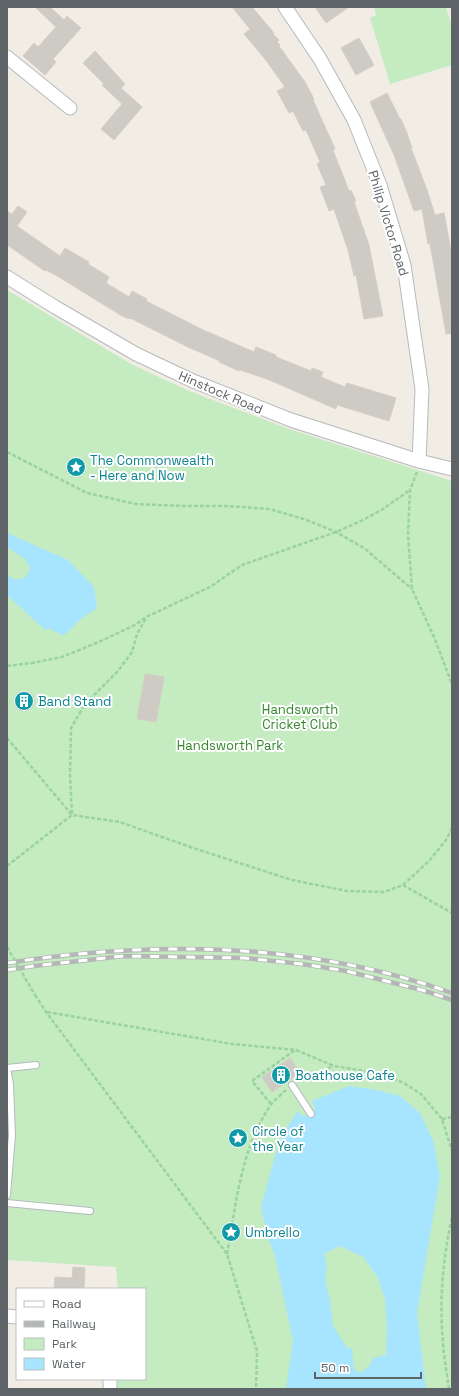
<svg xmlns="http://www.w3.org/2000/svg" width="459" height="1396" viewBox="0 0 459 1396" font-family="'Space Grotesk',sans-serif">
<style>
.green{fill:#c5ebc0}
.water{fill:#a7e5ff;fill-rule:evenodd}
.building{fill:#cecac4;stroke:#d6cec3}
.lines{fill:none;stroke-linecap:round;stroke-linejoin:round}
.service-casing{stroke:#b6b9bd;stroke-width:8}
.minor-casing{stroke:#b6b9bd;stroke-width:15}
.path{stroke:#9ad2a2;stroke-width:2.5;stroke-dasharray:4 2;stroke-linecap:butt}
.service{stroke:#fff;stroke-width:6}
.minor{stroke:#fff;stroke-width:13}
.rail-casing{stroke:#b5b6b7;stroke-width:4.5}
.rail{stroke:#fff;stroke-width:3;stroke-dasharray:9;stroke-linecap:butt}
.path-bridge{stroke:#9ad2a2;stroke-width:2.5;stroke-dasharray:4 2;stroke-linecap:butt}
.labels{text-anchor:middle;stroke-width:4;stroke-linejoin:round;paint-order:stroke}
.street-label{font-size:13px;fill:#5d6367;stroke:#fff}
.culture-label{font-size:13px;fill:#0d838f;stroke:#fff;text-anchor:start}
.park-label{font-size:13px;fill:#34872c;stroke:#fff}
</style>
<rect width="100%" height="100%" fill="#f1ede5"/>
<g class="green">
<polygon points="374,7 446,7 452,27 452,65 390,84 370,18 376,15"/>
<polygon points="7,290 131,364 187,390 289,429 452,481 452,1389 114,1389 115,1379 145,1379 145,1289 118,1289 116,1267 7,1260"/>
</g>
<g class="water">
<polygon points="7,533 68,560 94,587 97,608 83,617 63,636 49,628 45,630 7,595 7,575 16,580 26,577 30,568 25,559 7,547"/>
<path d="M349 1086 377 1090 400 1096 420 1113 434 1143 440 1176 417 1313 426 1389H286L293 1341 275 1256 267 1235 261 1207 275 1156 282 1135 298 1111 303 1116 311 1114 315 1109 312 1101ZM340 1246 363 1257 377 1276 385 1299 387 1330 386 1355 373 1358 369 1367 360 1373 354 1369 352 1348H347L333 1326 330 1300 325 1280 327 1265 324 1254Z"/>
</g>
<g class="building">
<polygon points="35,7 50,7 64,20 67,16 81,28 53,59 56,62 45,75 23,56 34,43 38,47 56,27"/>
<polygon points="232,7 252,7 274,33 273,34 279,40 277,42 280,45 279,46 305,82 314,99 313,100 335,149 333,150 349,191 351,190 356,201 354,202 369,245 383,316 364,319 356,275 354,276 348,250 334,209 329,211 320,187 326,185 317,164 320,162 306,130 303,131 293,111 289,113 277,91 285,87 265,59 244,34 250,29"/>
<polygon points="315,7 349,7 326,23"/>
<polygon points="359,38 374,65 356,75 341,48"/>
<polygon points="95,51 125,84 121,88 142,107 114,140 101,129 122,104 102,85 104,84 83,63"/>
<polygon points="387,93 400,119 401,119 407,133 412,148 411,148 426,187 435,215 444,213 452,256 452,333 446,334 430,244 428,244 422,209 414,211 394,155 370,102"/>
<polygon points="18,206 27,212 17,226 60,256 65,248 89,262 88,264 109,277 106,283 129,297 132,291 147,299 146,301 207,332 208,332 254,352 256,347 276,355 276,357 311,371 312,368 323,372 321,377 345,387 347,383 396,398 389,421 337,405 336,409 267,379 240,370 239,371 219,362 220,361 190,348 130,318 130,319 122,316 59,277 46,270 45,271 7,245 7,211 12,214"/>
<polygon points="145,674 164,677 156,722 137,719"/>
<circle cx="24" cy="701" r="10"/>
<polygon points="290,1058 300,1073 272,1092 262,1077"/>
<polygon points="73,1267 85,1268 84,1289 54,1289 55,1277 72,1278"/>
</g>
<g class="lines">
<defs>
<g id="service">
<polyline points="7,1068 10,1084 12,1135 7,1195"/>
<polyline points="7,1068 36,1065"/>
<polyline points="292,1085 311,1114"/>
<polyline points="7,1203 90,1211"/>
</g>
<g id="minor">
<polyline points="285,7 320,59 354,120 380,185 404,265 422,389 419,461"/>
<polyline points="7,57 70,108"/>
<polyline points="7,277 55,307 136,354 193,381 291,420 419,461 452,469"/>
<polyline points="7,1316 17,1317"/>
<polyline points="110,1379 110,1386"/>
</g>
</defs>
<use href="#service" class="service-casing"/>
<use href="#minor" class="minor-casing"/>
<g class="path">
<polyline points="7,452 87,493 136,504 185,506 228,506 269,509 304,519 336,532 364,548 412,589"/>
<polyline points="417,472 410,490 408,535 412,589 434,637 452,684"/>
<polyline points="7,666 32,663 62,657 101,641 135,625 146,617 210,587 242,565 336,532 363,520 383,509 410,490"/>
<polyline points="7,738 72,815 70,775 71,728 85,704 118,671 132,652 137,634 146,618"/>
<polyline points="7,866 72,815 120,822 193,848 292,880 347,891 384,892 403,885 429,861 446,840 452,828"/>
<polyline points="403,885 452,913"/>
<polyline points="35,995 46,1012 227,1254 257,1351 256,1389"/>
<polyline points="47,1012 232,1044 296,1050 334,1066 382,1074 404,1083 421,1094 442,1119 452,1151"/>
<polyline points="300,1081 314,1076 333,1066"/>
<polyline points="271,1104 252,1081 295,1050"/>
<polyline points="442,1119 452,1117"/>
<path d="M227 1254C236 1204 241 1149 270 1106 274 1100 281 1095 286 1090"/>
<path d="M449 1389C447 1374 444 1358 443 1343 439 1300 443 1258 452 1217"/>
</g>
<use href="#service" class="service"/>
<use href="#minor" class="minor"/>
<defs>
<g id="rail">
<path d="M7 963C155 940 309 942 452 993"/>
<polyline points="7,970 34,966 124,956 244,958 302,964 346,971 422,990 452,1000"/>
</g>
</defs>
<use href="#rail" class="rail-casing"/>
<use href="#rail" class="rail"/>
<polyline class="path-bridge" points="7,947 35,995"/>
</g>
<defs>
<symbol id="sight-disc" viewBox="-11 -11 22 22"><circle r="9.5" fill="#0f9aa8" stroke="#fff"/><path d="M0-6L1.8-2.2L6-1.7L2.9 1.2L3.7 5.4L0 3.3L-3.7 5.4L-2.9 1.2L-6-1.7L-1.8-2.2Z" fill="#fff"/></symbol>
<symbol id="building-disc" viewBox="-11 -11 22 22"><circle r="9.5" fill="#0f9aa8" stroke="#fff"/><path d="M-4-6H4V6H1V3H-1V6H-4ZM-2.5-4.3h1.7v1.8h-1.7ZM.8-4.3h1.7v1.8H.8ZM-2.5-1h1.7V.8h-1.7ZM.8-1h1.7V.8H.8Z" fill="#fff"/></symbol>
</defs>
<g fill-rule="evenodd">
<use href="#sight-disc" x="65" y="456" width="22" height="22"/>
<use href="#building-disc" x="13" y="690" width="22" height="22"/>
<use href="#building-disc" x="270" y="1064" width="22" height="22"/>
<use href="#sight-disc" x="227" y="1127" width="22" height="22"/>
<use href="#sight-disc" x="220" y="1221" width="22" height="22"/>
</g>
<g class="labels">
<g class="street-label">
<text transform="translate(389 223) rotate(73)" y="5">Philip Victor Road</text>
<text transform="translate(221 392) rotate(23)" y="5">Hinstock Road</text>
</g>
<g class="culture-label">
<text x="90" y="465">The Commonwealth<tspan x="90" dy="15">- Here and Now</tspan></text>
<text x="38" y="706">Band Stand</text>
<text x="295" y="1080">Boathouse Cafe</text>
<text x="252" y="1136">Circle of<tspan x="252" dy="15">the Year</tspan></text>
<text x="245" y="1237">Umbrello</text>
</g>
<g class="park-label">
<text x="300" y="714">Handsworth<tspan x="300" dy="15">Cricket Club</tspan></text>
<text x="230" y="750">Handsworth Park</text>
</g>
</g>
<rect width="459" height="1396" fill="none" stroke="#5d6367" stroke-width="16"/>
<rect x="16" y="1288" width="130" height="92" fill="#ffffff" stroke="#bec1c2"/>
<rect x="24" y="1301" width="20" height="6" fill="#ffffff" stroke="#bec1c2"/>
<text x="52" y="1308" font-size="12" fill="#5d6367">Road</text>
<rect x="24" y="1321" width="20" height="6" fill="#b5b6b7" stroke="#bec1c2"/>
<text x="52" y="1328" font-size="12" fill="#5d6367">Railway</text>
<rect x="24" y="1338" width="20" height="12" fill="#c5ebc0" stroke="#bec1c2"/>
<text x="52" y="1348" font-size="12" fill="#5d6367">Park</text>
<rect x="24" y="1358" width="20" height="12" fill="#a7e5ff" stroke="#bec1c2"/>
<text x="52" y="1368" font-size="12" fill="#5d6367">Water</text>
<path d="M315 1372v6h106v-6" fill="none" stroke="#5d6367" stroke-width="2"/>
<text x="321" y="1372" font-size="12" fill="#5d6367" stroke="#ffffff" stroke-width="3" paint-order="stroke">50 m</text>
</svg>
